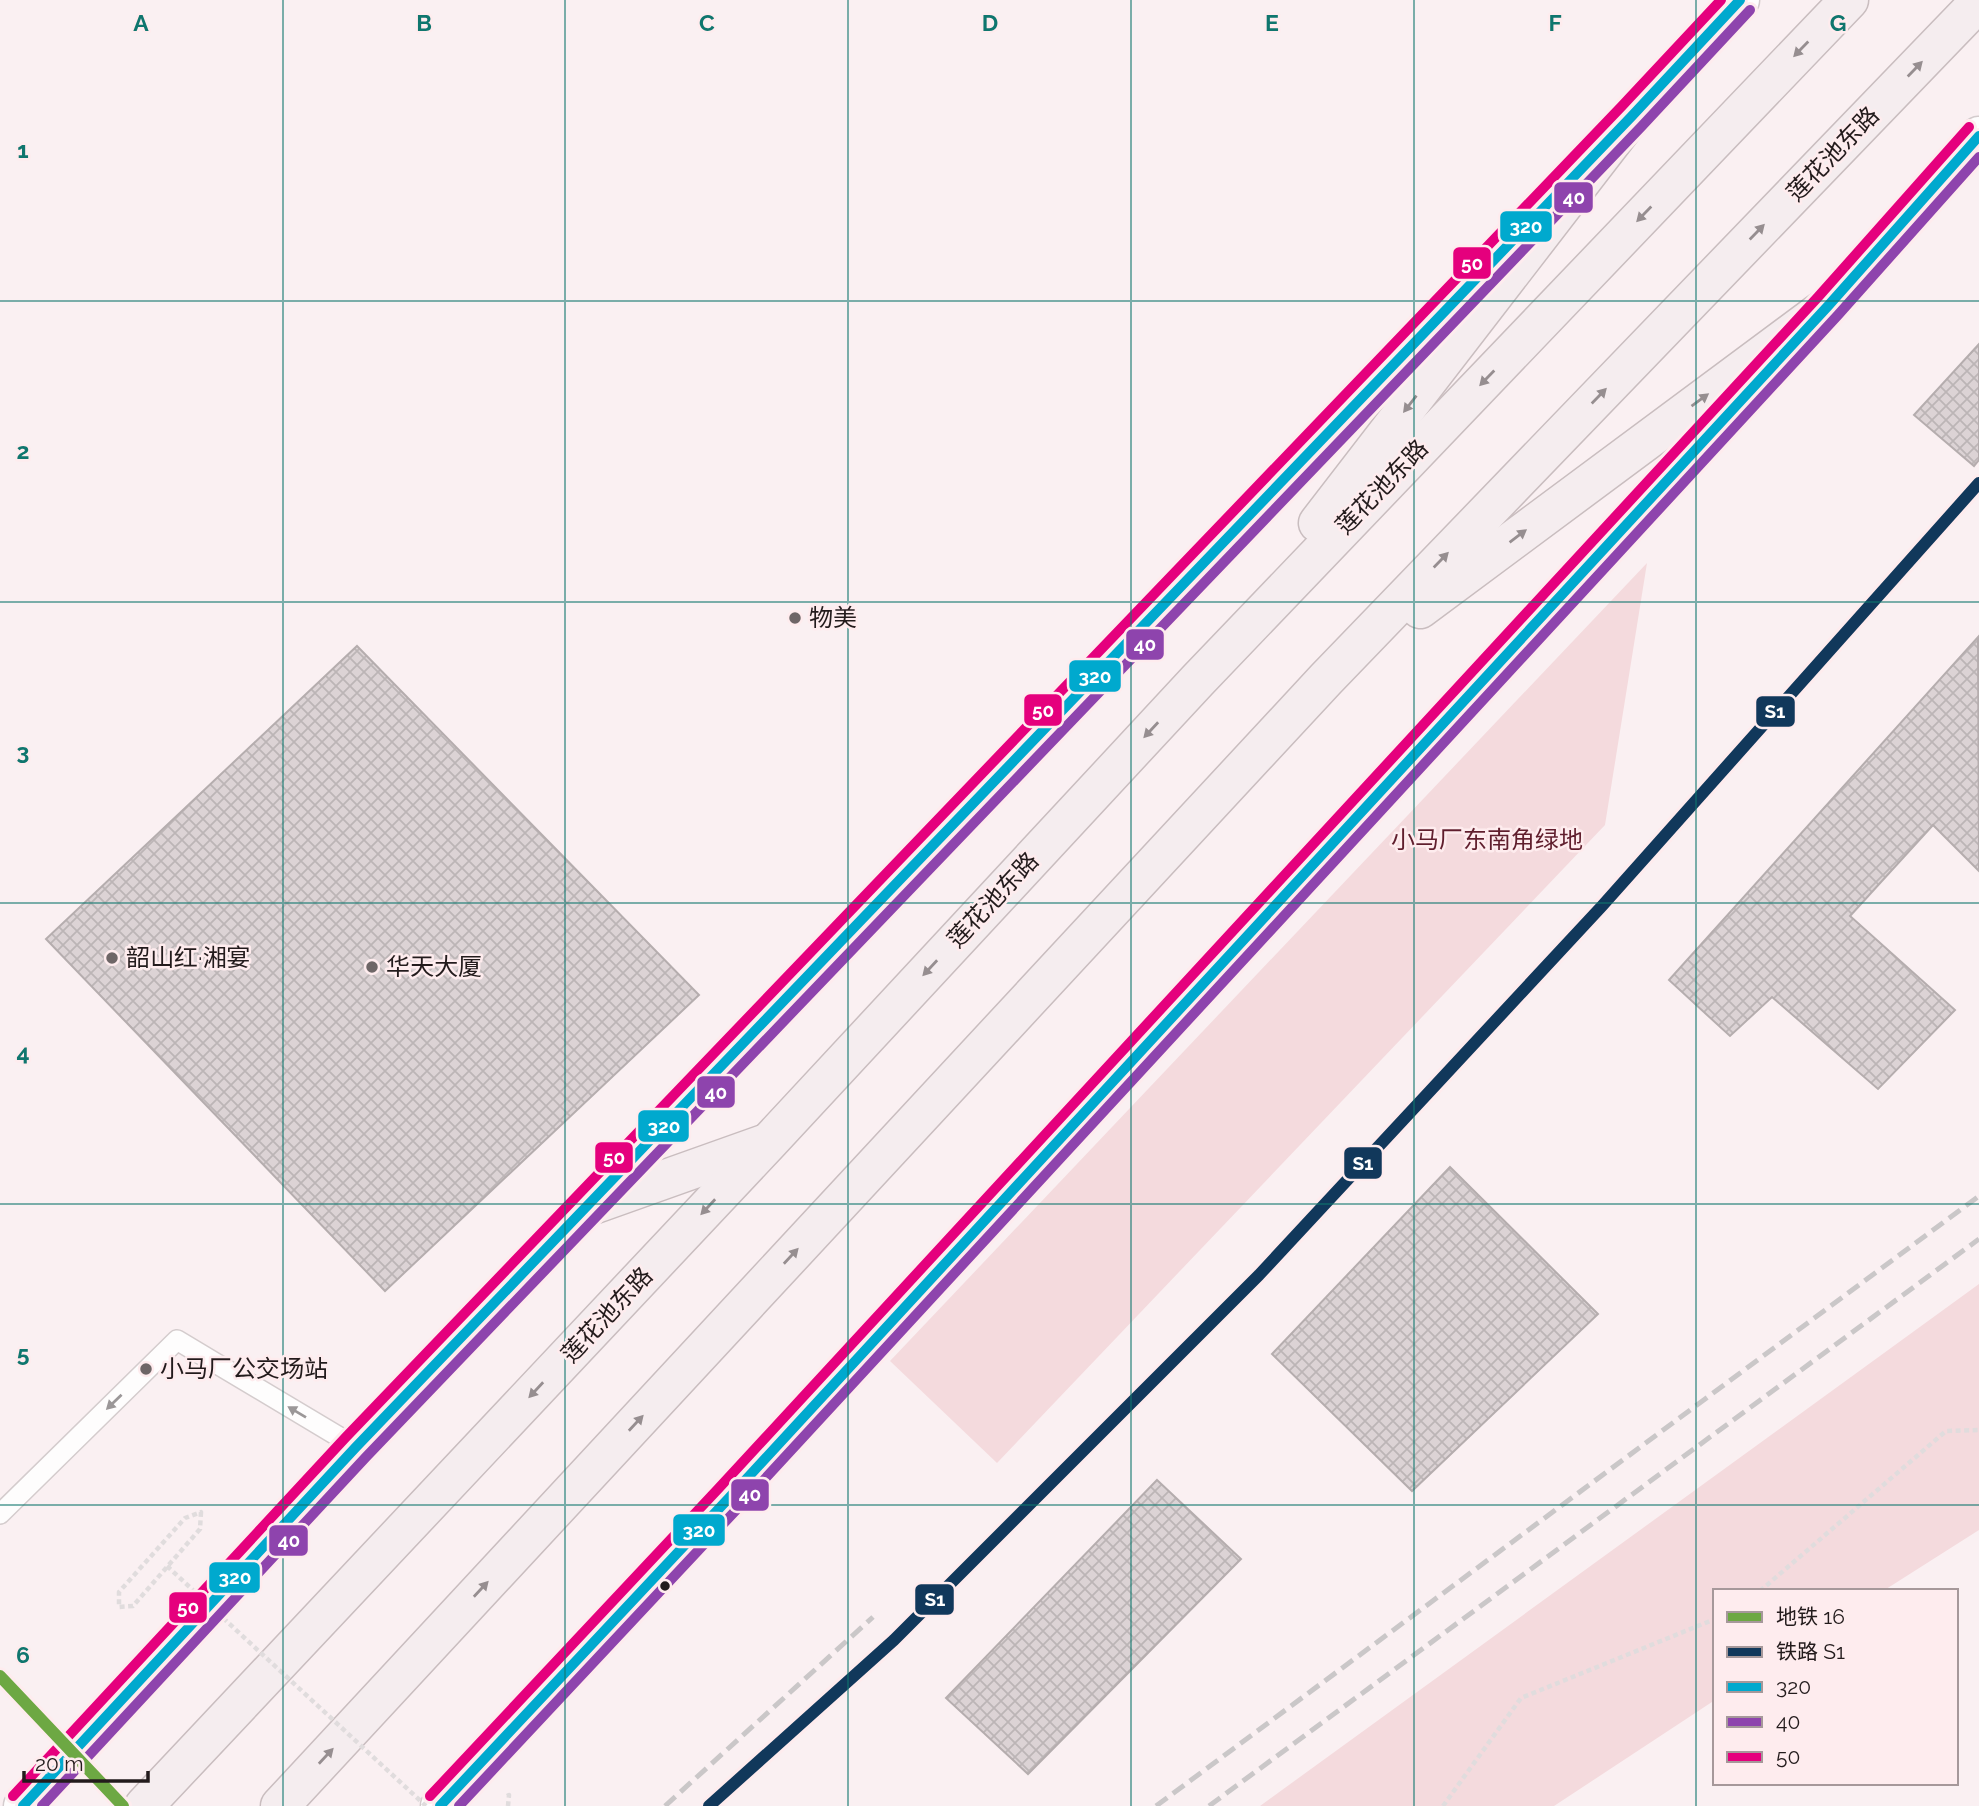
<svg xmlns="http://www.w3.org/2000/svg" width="1979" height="1806" viewBox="0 0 1979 1806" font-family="Raleway,'Noto Sans SC',sans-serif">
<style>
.green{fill:#f4dadd}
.building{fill:url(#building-cross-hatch);stroke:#b5adae;stroke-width:2}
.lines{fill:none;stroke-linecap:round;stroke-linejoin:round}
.lane-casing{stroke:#d4cccd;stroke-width:22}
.secondary-casing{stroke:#d4cccd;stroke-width:41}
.highway-casing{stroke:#c9bdbf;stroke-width:41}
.path{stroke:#e0dcdd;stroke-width:4.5;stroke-dasharray:5 3.5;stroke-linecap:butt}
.lane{stroke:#fefdfd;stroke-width:19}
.secondary{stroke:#fefdfd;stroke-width:38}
.highway{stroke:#f5edef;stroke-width:38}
.rail{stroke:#cac7c8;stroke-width:5;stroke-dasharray:14 7;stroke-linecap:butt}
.path-bridge{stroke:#e0dcdd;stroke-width:4.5;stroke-dasharray:5 3.5;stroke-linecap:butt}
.bus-1-casing{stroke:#feecee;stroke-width:16}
.bus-2-casing{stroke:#feecee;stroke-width:16}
.bus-3-casing{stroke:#feecee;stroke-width:16}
.bus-1{stroke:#00a9ce;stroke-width:10}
.bus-2{stroke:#8e44ad;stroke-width:10}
.bus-3{stroke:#e5007d;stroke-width:10}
.rail-1-casing{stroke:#feecee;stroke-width:18}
.rail-1{stroke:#11385b;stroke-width:12}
.metro-1-casing{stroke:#feecee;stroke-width:18}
.metro-1{stroke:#6da843;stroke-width:12}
.oneway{fill:#968e90}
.oneway2{fill:#9b9798}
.grid{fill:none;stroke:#0f766e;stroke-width:2;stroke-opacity:0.55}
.poi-dot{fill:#6e6667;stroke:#feecee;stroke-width:2.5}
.bus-dot{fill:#231b1c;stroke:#feecee;stroke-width:2.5}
.labels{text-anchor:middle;stroke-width:5;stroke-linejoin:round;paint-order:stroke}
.street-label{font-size:24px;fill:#231b1c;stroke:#feecee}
.poi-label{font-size:24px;fill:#231b1c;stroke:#feecee;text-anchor:start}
.park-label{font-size:24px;fill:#601e2d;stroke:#feecee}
.grid-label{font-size:23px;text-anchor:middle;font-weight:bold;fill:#0f766e;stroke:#feecee;stroke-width:5;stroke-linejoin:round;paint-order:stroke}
.line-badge{stroke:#feecee;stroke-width:2.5}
.badge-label{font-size:19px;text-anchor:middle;font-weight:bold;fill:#fff}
</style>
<defs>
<pattern id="building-cross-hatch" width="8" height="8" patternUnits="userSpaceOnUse" patternTransform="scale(1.75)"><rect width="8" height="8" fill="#dcd3d5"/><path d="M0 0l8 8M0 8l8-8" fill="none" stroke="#bcb5b6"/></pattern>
</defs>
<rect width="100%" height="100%" fill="#faf0f2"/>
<g class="green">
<polygon points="1647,563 1605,825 997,1463 890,1361"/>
<polygon points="1979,1284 1979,1530 1883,1591 1715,1591 1715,1700 1554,1806 1260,1806"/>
</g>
<g class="building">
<polygon points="1979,344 1979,460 1974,466 1914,415"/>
<polygon points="1978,637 1979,871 1933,825 1850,916 1955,1010 1878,1089 1772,997 1730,1036 1669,980"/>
<polygon points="357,646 699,995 385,1291 46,939"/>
<polygon points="1450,1167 1598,1314 1412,1491 1272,1354"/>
<polygon points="1157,1480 1241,1559 1028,1774 946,1698"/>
</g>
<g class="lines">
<defs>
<polyline id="lane" points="0,1514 177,1340 356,1447"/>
<g id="secondary">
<polyline points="1607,142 1740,0"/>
<polyline points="23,1806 356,1447 1544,208"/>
<polyline points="440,1806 728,1499 1828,306 1979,136"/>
</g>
<g id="highway">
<polyline points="1318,523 1631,117"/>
<polyline points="1420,609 1828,306"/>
<polyline points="587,1207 764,1144"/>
<polyline points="144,1806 769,1142 1198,680 1849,0"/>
<polyline points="280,1806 1326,679 1979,2"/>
</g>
</defs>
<use href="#lane" class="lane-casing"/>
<use href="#secondary" class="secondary-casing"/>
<use href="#highway" class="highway-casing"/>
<g class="path">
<polygon points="201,1512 200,1529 133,1606 119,1607 119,1592 185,1518"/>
<polyline points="1760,1591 1946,1431 1979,1430"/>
<polyline points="507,1796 509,1795 508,1806"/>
<polyline points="1443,1806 1521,1698 1715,1619"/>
</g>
<use href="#lane" class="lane"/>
<use href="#secondary" class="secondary"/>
<use href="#highway" class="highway"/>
<g class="rail">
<polyline points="665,1806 873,1617"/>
<polyline points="1156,1806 1979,1196"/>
<polyline points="1209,1806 1979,1239"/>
</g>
<polyline class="path-bridge" points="167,1566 426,1806"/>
<defs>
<g id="bus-1">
<polyline points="23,1806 356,1447 1631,117 1740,0"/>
<polyline points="440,1806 728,1499 1828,306 1979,136"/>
</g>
<g id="bus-2">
<polyline points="42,1806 366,1457 1641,127 1750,10"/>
<polyline points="459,1806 738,1508 1838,315 1979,157"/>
</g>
<g id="bus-3">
<polyline points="13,1796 346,1437 1621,107 1721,0"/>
<polyline points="430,1796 718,1489 1818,297 1969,127"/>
</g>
</defs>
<use href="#bus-1" class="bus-1-casing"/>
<use href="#bus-2" class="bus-2-casing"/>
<use href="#bus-3" class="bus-3-casing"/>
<use href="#bus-1" class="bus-1"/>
<use href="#bus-2" class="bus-2"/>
<use href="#bus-3" class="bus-3"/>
<defs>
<polyline id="rail-1" points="709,1806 894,1640 1259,1275 1602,906 1979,483"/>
</defs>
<use href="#rail-1" class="rail-1-casing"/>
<use href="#rail-1" class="rail-1"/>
<defs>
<polyline id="metro-1" points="0,1676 123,1806"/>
</defs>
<use href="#metro-1" class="metro-1-casing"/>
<use href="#metro-1" class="metro-1"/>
</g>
<defs><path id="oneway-solid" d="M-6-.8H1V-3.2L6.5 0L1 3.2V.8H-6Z" transform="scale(1.75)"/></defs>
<g class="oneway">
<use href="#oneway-solid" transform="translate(1801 49) rotate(134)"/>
<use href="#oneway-solid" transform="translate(1915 69) rotate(-46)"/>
<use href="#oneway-solid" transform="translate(1644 214) rotate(134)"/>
<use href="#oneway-solid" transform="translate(1757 232) rotate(-46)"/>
<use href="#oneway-solid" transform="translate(1487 378) rotate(134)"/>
<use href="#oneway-solid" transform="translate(1599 396) rotate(-46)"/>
<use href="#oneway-solid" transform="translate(1700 400) rotate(-36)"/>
<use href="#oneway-solid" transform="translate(1410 404) rotate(128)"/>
<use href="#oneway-solid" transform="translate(1518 536) rotate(-37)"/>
<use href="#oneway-solid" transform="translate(1441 560) rotate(-46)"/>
<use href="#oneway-solid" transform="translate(1151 730) rotate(133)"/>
<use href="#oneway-solid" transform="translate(930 968) rotate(133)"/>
<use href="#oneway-solid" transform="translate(708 1207) rotate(133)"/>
<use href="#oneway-solid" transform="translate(791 1256) rotate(-47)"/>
<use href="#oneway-solid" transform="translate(536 1390) rotate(133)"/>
<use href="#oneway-solid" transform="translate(636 1423) rotate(-47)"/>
<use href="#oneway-solid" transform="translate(481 1589) rotate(-47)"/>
<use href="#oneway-solid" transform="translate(326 1756) rotate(-47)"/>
</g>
<g class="oneway2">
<use href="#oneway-solid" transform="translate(114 1402) rotate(136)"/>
<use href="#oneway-solid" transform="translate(297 1412) rotate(-149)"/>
</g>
<path class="grid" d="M283 0V1806M565 0V1806M848 0V1806M1131 0V1806M1414 0V1806M1696 0V1806M0 301H1979M0 602H1979M0 903H1979M0 1204H1979M0 1505H1979"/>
<g class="poi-dot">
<circle cx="795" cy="618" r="7"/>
<circle cx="112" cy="958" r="7"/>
<circle cx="372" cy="967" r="7"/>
<circle cx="146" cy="1369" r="7"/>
</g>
<circle class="bus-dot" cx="665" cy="1586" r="6"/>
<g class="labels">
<g class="street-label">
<text transform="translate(1833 154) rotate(-46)" y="8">莲花池东路</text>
<text transform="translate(1382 487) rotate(-46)" y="8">莲花池东路</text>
<text transform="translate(993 900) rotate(-47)" y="8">莲花池东路</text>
<text transform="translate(607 1315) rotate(-47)" y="8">莲花池东路</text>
</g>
<g class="poi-label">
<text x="809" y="626">物美</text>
<text x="126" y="966">韶山红·湘宴</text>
<text x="386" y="975">华天大厦</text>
<text x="160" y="1377">小马厂公交场站</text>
</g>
<g class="park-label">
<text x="1487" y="848">小马厂东南角绿地</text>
</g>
</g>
<g class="grid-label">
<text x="141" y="31">A</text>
<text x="424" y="31">B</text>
<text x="707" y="31">C</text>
<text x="990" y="31">D</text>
<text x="1272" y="31">E</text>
<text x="1555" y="31">F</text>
<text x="1838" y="31">G</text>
<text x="23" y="158">1</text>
<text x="23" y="459">2</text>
<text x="23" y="760">3</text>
<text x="23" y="1061">4</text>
<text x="23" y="1362">5</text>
<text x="23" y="1663">6</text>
</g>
<g class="line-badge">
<rect x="1553" y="181" width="41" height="33" rx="7" fill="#8e44ad"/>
<rect x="1499" y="210" width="54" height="33" rx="7" fill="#00a9ce"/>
<rect x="1452" y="246" width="40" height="34" rx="7" fill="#e5007d"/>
<rect x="1125" y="628" width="40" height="33" rx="7" fill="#8e44ad"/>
<rect x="1068" y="659" width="54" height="34" rx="7" fill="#00a9ce"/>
<rect x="1023" y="693" width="40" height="34" rx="7" fill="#e5007d"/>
<rect x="1755" y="695" width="41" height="33" rx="7" fill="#11385b"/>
<rect x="696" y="1075" width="40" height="34" rx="7" fill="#8e44ad"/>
<rect x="637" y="1109" width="53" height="34" rx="7" fill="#00a9ce"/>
<rect x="594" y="1141" width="40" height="33" rx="7" fill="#e5007d"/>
<rect x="1343" y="1146" width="40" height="34" rx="7" fill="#11385b"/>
<rect x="730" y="1478" width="40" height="34" rx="7" fill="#8e44ad"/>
<rect x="672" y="1513" width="54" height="34" rx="7" fill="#00a9ce"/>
<rect x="268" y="1524" width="41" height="33" rx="7" fill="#8e44ad"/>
<rect x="208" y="1561" width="53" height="33" rx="7" fill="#00a9ce"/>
<rect x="914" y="1583" width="41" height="33" rx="7" fill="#11385b"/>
<rect x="168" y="1591" width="40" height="33" rx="7" fill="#e5007d"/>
</g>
<g class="badge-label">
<text x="1574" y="204">40</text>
<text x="1526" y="233">320</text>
<text x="1472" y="270">50</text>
<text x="1145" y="651">40</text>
<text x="1095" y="683">320</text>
<text x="1043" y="717">50</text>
<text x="1775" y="718">S1</text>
<text x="716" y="1099">40</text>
<text x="664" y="1133">320</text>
<text x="614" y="1164">50</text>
<text x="1363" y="1170">S1</text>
<text x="750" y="1501">40</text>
<text x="699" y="1537">320</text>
<text x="289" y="1547">40</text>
<text x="235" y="1584">320</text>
<text x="935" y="1606">S1</text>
<text x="188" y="1614">50</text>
</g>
<rect x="1713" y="1589" width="245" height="196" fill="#feecee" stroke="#a6989a" stroke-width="2"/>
<rect x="1727" y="1612" width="35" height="10" fill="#6da843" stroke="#a6989a" stroke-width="2"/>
<text x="1776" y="1624" font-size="21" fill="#231b1c">地铁 16</text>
<rect x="1727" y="1647" width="35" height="10" fill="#11385b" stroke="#a6989a" stroke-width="2"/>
<text x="1776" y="1659" font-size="21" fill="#231b1c">铁路 S1</text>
<rect x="1727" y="1682" width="35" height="10" fill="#00a9ce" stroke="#a6989a" stroke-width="2"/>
<text x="1776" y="1694" font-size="21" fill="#231b1c">320</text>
<rect x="1727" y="1717" width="35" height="10" fill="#8e44ad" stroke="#a6989a" stroke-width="2"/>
<text x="1776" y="1729" font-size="21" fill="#231b1c">40</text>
<rect x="1727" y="1752" width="35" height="10" fill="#e5007d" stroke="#a6989a" stroke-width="2"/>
<text x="1776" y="1764" font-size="21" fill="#231b1c">50</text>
<path d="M24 1771v10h124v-10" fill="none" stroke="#231b1c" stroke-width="3.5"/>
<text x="35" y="1771" font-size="21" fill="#231b1c" stroke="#feecee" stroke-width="5" paint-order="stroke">20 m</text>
</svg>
